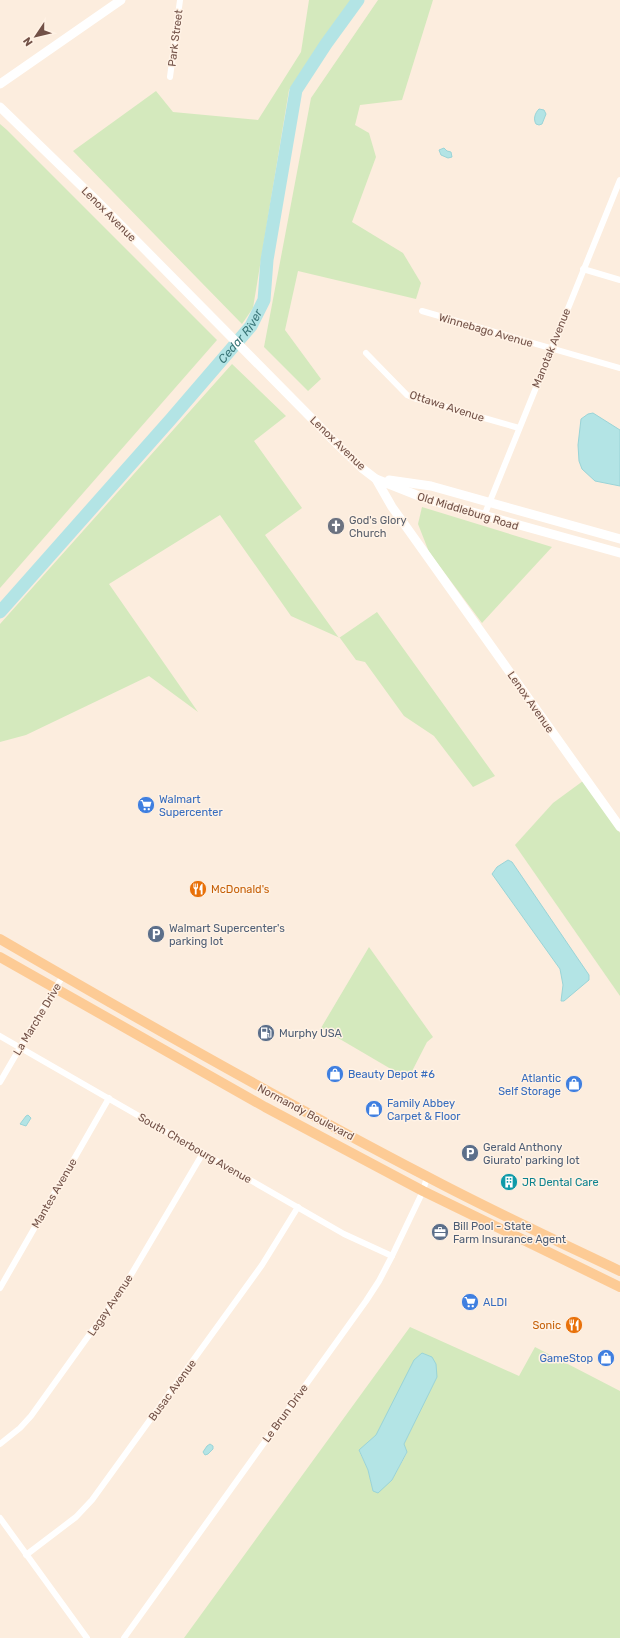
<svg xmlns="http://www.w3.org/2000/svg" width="620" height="1638" viewBox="0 0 620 1638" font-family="Rubik,sans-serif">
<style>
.green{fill:#d4e9bd;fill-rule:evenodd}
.water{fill:#b3e4e5;stroke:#9ad4d7}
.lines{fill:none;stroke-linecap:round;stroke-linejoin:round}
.river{stroke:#b3e4e5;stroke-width:13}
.street{stroke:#fff;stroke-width:6}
.secondary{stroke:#fff;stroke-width:9}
.primary{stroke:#fdcb95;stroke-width:10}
.labels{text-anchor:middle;stroke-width:3;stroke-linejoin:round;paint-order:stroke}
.street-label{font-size:11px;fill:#725147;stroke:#fff2e5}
.worship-label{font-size:11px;fill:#5b616d;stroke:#fff2e5;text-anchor:start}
.shop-label{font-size:11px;fill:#366cbe;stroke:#fff2e5;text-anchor:start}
.food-label{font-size:11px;fill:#c56008;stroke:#fff2e5;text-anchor:start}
.service-label{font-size:11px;fill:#4e5e75;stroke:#fff2e5;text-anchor:start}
.culture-label{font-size:11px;fill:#0d838f;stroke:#fff2e5;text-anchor:start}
.water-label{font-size:12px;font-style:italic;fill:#3a7678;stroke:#fff2e5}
</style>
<rect width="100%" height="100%" fill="#fcedde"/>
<g class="green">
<polygon points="309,0 351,0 289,90 253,308 242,324 73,151 156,91 173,112 258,120 301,52"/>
<polygon points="378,0 433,0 402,100 360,105 355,125 369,133 376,157 352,222 403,253 421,283 416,299 298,271 285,330 321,379 308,391 264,347 311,98"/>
<polygon points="0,124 7,130 217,340 0,588"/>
<polygon points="232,364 286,416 254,441 302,508 265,535 339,638 377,612 495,776 473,787 434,736 404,716 365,662 356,660 340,638 291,616 220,515 109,584 198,712 149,676 26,735 0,742 0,624"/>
<polygon points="422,507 552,547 482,623 429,552 418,524"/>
<polygon points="583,781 620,833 620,996 515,845 553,803"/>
<polygon points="369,947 433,1037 427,1042 408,1079 321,1028"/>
<path d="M410 1327 519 1376 535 1347 620 1391V1638H184ZM437 1377 404 1444 407 1453 392 1480 373 1491 368 1470 359 1451Z"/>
</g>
<g class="water">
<path d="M539 109 544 110 546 114 542 124 539 125 536 124C533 119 535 113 539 109Z"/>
<polygon points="444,148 447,151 451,152 452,157 448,158 441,155 439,150"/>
<polygon points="593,413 620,430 620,486 595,481 582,469 579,461 578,445 581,419 588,414"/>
<polygon points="508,860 512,862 589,975 589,980 564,1001 561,1001 563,985 560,969 492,874 497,867"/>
<polygon points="28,1115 31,1118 26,1126 20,1124 26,1116"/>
<polygon points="422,1353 432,1357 436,1364 437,1377 404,1444 407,1452 392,1480 378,1493 373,1491 368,1470 359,1450 376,1435 414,1360"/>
<polygon points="210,1444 213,1446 213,1449 208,1454 205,1455 203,1452 207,1446"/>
</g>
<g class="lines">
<path class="river" id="s1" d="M0 612 171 419 251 326 264 300 267 260 296 90 326 44 358 0"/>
<g class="street">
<polyline points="170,77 180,0"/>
<polyline points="583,269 620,280"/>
<polyline points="422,311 620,368"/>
<polyline points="366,353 407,395 414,398 519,428"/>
<polyline points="484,516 620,180"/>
<polyline points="0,1036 344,1234 392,1256"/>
<polyline points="0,1082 49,998 63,976"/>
<polyline points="0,1288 109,1098"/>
<polyline points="0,1444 20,1428 31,1416 125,1285 203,1153"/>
<polyline points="0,1518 87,1638"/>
<polyline points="26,1555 76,1517 92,1500 262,1265 298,1207"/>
<polyline points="124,1638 366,1301 379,1281 392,1256 423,1191 427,1177"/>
</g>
<g class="secondary">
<polyline points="0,84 121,0"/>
<polyline points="0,107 98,202 336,443 363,469 376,479 392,507 620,827"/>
<polyline points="376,479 429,500 620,553"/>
<polyline points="389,480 431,486 620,539"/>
</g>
<g class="primary">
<path d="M0 939C141 1021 282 1101 426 1176 490 1210 555 1240 620 1271"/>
<polyline points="0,957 265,1107 423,1191 620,1287"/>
</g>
</g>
<defs>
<symbol id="church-disc" viewBox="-11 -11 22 22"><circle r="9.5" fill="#6b7280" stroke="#fff2e5"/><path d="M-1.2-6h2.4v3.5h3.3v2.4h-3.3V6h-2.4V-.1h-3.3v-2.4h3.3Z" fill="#fff"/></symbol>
<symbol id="supermarket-disc" viewBox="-11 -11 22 22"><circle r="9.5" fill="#3f7fe0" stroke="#fff2e5"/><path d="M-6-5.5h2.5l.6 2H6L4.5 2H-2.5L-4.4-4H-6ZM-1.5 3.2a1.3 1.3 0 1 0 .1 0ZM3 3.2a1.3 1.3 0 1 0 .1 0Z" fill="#fff"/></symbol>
<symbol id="restaurant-disc" viewBox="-11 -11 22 22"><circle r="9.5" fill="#e8710a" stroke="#fff2e5"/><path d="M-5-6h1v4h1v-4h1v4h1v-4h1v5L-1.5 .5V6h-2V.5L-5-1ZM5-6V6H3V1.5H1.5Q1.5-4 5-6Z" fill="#fff"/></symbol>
<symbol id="parking-disc" viewBox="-11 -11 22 22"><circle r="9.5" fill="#5c6f8a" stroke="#fff2e5"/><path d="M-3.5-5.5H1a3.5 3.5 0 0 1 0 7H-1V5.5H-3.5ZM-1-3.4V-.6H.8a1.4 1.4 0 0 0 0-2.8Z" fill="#fff"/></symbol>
<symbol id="fuel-disc" viewBox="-11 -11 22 22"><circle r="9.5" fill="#5c6f8a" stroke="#fff2e5"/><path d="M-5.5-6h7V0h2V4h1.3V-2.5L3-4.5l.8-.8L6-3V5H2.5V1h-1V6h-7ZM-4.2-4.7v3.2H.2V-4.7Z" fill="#fff"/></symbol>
<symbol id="shop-disc" viewBox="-11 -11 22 22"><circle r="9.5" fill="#3f7fe0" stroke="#fff2e5"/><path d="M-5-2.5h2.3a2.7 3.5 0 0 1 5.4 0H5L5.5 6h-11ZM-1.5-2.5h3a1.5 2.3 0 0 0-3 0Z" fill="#fff"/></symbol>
<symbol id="building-disc" viewBox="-11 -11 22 22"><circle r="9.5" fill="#0f9aa8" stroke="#fff2e5"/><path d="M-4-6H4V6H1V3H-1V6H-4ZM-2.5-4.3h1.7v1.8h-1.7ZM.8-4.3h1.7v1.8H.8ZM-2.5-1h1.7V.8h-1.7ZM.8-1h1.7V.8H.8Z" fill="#fff"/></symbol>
<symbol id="office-disc" viewBox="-11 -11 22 22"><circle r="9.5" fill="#5c6f8a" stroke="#fff2e5"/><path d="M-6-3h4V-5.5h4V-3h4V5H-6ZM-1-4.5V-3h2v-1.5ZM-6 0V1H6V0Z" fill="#fff"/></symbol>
</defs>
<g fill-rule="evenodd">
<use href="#church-disc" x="326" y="516" width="20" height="20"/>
<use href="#supermarket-disc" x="136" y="795" width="20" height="20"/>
<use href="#restaurant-disc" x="188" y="879" width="20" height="20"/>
<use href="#parking-disc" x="146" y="924" width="20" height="20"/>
<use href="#fuel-disc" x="256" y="1023" width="20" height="20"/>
<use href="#shop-disc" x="325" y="1064" width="20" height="20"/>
<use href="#shop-disc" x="564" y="1074" width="20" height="20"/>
<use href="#shop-disc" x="364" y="1099" width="20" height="20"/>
<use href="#parking-disc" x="460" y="1143" width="20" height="20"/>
<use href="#building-disc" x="499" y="1172" width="20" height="20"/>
<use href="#office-disc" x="430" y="1222" width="20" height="20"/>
<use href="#supermarket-disc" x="460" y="1292" width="20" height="20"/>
<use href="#restaurant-disc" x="564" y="1315" width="20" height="20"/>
<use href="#shop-disc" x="596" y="1348" width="20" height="20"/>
</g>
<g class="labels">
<g class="street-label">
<text transform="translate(175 38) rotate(-83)" y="4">Park Street</text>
<text transform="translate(109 214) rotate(45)" y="4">Lenox Avenue</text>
<text transform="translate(486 330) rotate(16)" y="4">Winnebago Avenue</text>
<text transform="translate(551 348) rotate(-68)" y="4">Manotak Avenue</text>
<text transform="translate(447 406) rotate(18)" y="4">Ottawa Avenue</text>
<text transform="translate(338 443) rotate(44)" y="4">Lenox Avenue</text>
<text transform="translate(468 511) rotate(17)" y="4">Old Middleburg Road</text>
<text transform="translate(531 702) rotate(55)" y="4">Lenox Avenue</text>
<text transform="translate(37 1019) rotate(-59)" y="4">La Marche Drive</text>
<text transform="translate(306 1112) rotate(28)" y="4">Normandy Boulevard</text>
<text transform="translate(195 1148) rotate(30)" y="4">South Cherbourg Avenue</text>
<text transform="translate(54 1193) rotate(-60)" y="4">Mantes Avenue</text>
<text transform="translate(110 1305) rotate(-56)" y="4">Legay Avenue</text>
<text transform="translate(172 1390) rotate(-54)" y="4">Busac Avenue</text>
<text transform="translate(285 1413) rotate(-54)" y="4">Le Brun Drive</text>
</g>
<g class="worship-label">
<text x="349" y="524">God's Glory<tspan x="349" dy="13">Church</tspan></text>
</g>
<g class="shop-label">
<text x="159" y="803">Walmart<tspan x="159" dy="13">Supercenter</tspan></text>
<text x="348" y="1078">Beauty Depot #6</text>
<text x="561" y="1082" text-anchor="end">Atlantic<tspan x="561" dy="13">Self Storage</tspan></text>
<text x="387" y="1107">Family Abbey<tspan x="387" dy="13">Carpet &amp; Floor</tspan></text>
<text x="483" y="1306">ALDI</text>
<text x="593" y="1362" text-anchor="end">GameStop</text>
</g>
<g class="food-label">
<text x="211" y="893">McDonald's</text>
<text x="561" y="1329" text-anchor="end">Sonic</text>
</g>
<g class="service-label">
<text x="169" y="932">Walmart Supercenter's<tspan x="169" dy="13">parking lot</tspan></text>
<text x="279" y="1037">Murphy USA</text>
<text x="483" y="1151">Gerald Anthony<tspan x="483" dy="13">Giurato' parking lot</tspan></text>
<text x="453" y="1230">Bill Pool - State<tspan x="453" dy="13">Farm Insurance Agent</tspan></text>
</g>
<g class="culture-label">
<text x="522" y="1186">JR Dental Care</text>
</g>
<g class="water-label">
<text dy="4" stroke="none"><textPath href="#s1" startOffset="366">Cedar River</textPath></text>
</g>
</g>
<g transform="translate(36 36) rotate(235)" stroke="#fff2e5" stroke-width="3" paint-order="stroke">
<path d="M0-3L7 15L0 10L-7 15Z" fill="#725147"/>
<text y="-6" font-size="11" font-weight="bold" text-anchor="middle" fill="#725147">N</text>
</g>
</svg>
